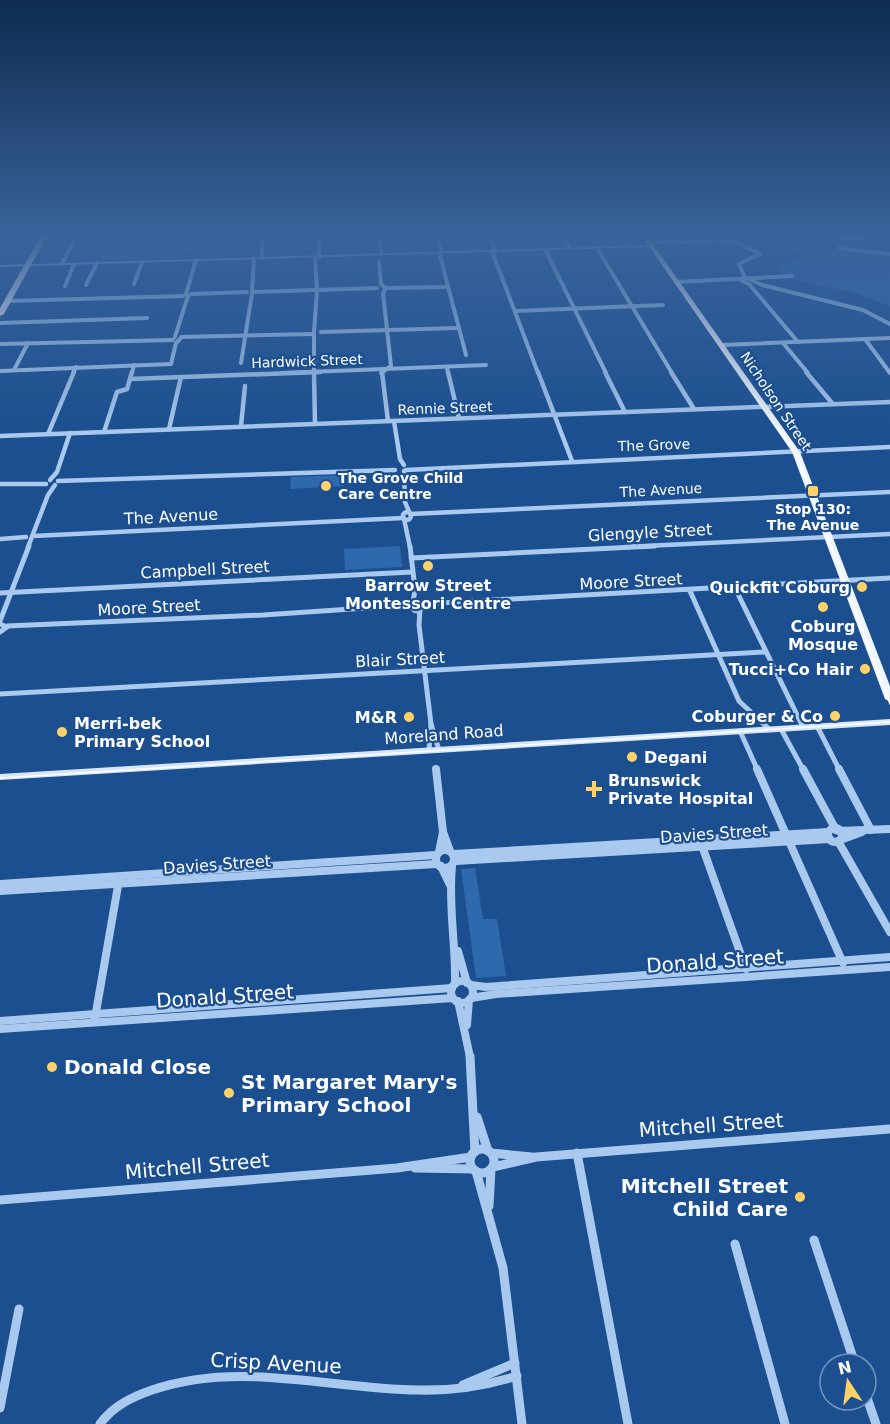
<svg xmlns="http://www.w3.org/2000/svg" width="890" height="1424" viewBox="0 0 890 1424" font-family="'DejaVu Sans',sans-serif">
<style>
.green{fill:#2e69ad}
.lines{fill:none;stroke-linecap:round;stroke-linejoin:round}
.minor-far4{stroke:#a9c9ee;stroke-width:4}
.minor-far3{stroke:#a9c9ee;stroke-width:4.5}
.minor-far2{stroke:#a9c9ee;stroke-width:5}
.minor-far1{stroke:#a9c9ee;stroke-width:8}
.minor{stroke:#a9c9ee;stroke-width:9}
.tertiary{fill:#a9c9ee;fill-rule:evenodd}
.secondary{fill:#d6e6fa;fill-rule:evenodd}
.primary{fill:#f0f6ff;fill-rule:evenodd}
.trunk{fill:#f8faff;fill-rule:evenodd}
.tram{stroke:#fff;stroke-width:1.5}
.poi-dot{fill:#ffd166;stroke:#1b4f8f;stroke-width:2}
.labels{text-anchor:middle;stroke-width:4.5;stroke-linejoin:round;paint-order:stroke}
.far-street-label{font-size:14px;fill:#fff;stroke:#1b4f8f}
.far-poi-label{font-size:14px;font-weight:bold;fill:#fff;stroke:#1b4f8f;text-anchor:start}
.street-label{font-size:16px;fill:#fff;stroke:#1b4f8f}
.poi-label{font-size:16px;font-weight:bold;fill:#fff;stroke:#1b4f8f;text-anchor:end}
.near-street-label{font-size:20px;fill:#fff;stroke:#1b4f8f}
.near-poi-label{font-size:20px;font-weight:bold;fill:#fff;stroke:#1b4f8f;text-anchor:start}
</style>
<rect width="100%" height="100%" fill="#1b4f8f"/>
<g class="green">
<polygon points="109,236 209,236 207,246 183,251 182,258 101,260"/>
<polygon points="834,236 815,239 839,250 890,255 890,306 854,293 787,277 776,268 807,256 784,247 753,248 733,238"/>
<polygon points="344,475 344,486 290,489 291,477"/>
<polygon points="400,546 402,567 345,570 344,549"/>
<polygon points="475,868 483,919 497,919 506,976 476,978 461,869"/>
</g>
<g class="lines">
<g class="minor-far4">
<polyline points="262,236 262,258"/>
<polyline points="318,236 320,257"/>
<polyline points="378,236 382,254"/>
<polyline points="437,236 442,252"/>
<polyline points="490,236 496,251"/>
<polyline points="563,236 569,248"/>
<polyline points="841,237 846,240 871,236"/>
<polyline points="649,243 731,240 760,254 739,264 745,278"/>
<polyline points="597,248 672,373"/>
<polyline points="839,248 890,254"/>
<polyline points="545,249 606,373"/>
<polyline points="492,251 538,373"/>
<polyline points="439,252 466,355"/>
<polyline points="379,261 381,284 384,287"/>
<polyline points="62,264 76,236"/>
<polyline points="747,278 762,285 863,310 890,324"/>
<polyline points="742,281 749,284 798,342"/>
<polyline points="676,282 792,276"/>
<polyline points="134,284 142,262"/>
<polyline points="86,285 97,263"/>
<polyline points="65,286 74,264"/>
<polyline points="385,288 446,287"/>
<polyline points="252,292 254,258"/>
<polyline points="254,292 377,288"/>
<polyline points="186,294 196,260"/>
<polyline points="191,294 247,292"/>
<polyline points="7,301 183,296"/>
<polyline points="515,311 663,305"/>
<polyline points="0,323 147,318"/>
<polyline points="314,332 317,291 315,257"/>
<polyline points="321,332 457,328"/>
<polyline points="314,335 314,373"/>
<polyline points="175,337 188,296"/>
<polyline points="181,337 313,334"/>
<polyline points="865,339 890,373"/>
<polyline points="783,343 808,373"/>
<polyline points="0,344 173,340"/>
<polyline points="722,345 890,338"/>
<polyline points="241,363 252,294"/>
<polyline points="447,367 448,373"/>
<polyline points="14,370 28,343"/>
<polyline points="0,371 171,364 176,343 180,339"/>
<polyline points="73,373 76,367"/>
<polyline points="132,373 134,365"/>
<polyline points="282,373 486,365"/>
<polyline points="381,373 391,366 383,293 385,290"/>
</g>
<g class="minor-far3">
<polyline points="314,372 315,424"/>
<polyline points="382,372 388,421"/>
<polyline points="448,372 459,418"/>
<polyline points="538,372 572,461"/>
<polyline points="605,372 625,412"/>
<polyline points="671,372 694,409"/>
<polyline points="806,372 832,403"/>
<polyline points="130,379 320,372"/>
<polyline points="394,421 400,459 404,465"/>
<polyline points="241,426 245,386"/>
<polyline points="169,429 181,377"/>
<polyline points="104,432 117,392 127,389 132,372"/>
<polyline points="48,434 74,372"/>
<polyline points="0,436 890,402"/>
<polyline points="406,470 890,447"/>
<polyline points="404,471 405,502 410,514"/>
<polyline points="50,480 57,472 70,433"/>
<polyline points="58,481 395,470"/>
<polyline points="0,484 46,484"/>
<circle cx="407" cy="516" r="4"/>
<polyline points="410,514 890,492"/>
<polyline points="404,519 410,547"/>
<polyline points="33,536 403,518"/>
<polyline points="0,539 26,537"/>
<polyline points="28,547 48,495 55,485"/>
<polyline points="625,547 890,534"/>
</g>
<g class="minor-far2">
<polyline points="410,546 415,589 413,603"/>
<polyline points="411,558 655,546"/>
<polyline points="735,588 803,727"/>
<polyline points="690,591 739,701 769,729"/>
<polyline points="0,593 412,572"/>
<circle cx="417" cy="606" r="5"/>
<polyline points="422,604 890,578"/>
<polyline points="420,609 419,625 431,724 429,750"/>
<polyline points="0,621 29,546"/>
<polyline points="0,624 7,627 0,632"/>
<polyline points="7,626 263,615 411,605"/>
<polyline points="0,694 766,652"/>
<polyline points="431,724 439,750"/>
<polyline points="817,726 840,771"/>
<polyline points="781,729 804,771"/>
<polyline points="740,731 758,771"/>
<polyline points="436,768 436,771"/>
</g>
<g class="minor-far1">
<polyline points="436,769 443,832 450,851"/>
<polyline points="757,769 843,963"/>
<polyline points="803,769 836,830"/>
<polyline points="839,769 871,830"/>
<circle cx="835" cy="835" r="7"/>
<polyline points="839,831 890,829"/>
<polyline points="843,839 862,832"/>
<polyline points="838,841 890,932"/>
<polyline points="701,843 746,969"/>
<circle cx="445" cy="859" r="9"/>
<polyline points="439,852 443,832"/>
<polyline points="454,854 828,832"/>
<polyline points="456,861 830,839"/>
<polyline points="441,866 450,885"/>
<path d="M452 866C448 905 456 945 455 984"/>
<polyline points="0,884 436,855"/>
<polyline points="0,891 436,864"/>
<polyline points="458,951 467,983"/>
<circle cx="462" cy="992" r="11"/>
<polyline points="471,985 486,987 890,957"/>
<polyline points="471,998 496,994 890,967"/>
<polyline points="458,1001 470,1057"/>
<polyline points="95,1018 119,880"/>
<polyline points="0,1021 452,988"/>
<polyline points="467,1025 469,1000"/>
<polyline points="0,1029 453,998"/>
</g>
<g class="minor">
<polyline points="470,1056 475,1152"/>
<polyline points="477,1117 488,1151"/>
<circle cx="482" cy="1161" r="12"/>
<polyline points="491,1153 532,1157"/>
<polyline points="577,1153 628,1424"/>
<polyline points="493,1167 536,1157 890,1129"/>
<polyline points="415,1168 473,1169"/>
<polyline points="476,1171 503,1268 522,1424"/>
<polyline points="0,1200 397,1168 471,1157"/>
<polyline points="489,1206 491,1169"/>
<polyline points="814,1240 855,1364"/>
<polyline points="735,1244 785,1424"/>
<polyline points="463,1385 515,1363"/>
<polyline points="866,1395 876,1424"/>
<polyline points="0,1408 19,1309"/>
<path d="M100 1424C113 1406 132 1397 152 1390 240 1360 329 1389 418 1390 452 1391 485 1386 517 1376"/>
</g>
<polygon class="tertiary" points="651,245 652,247 0,267 0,265"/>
<polygon class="secondary" points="890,719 890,725 0,780 0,774"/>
<polygon class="primary" points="642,236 647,236 800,452 890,686 890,702 885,699 792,452"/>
<polygon class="trunk" points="41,236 47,236 4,314 0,316 0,308"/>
<g class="tram">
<polyline points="643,236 797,456 890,704"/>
<polyline points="0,315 45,236"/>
<polyline points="0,778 890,722"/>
</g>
</g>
<linearGradient id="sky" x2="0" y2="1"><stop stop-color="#0f2b4f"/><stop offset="0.54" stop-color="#39639b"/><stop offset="1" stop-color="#39639b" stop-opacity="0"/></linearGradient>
<rect width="890" height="436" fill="url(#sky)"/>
<g class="poi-dot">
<circle cx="326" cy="486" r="6"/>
<rect x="807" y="485" width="12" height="12" rx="3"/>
<circle cx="428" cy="566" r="6"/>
<circle cx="862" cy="587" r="6"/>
<circle cx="823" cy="607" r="6"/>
<circle cx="865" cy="669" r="6"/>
<circle cx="835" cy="716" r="6"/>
<circle cx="409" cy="717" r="6"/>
<circle cx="62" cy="732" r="6"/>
<circle cx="632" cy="757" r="6"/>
<path d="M591 780h6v6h6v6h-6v6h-6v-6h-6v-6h6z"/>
<circle cx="52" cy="1067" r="6"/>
<circle cx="229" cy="1093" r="6"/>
<circle cx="800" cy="1197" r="6"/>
</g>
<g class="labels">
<g class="far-street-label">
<text transform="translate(307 361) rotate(-2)" y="5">Hardwick Street</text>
<text transform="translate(776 401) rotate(56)" y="5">Nicholson Street</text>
<text transform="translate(445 408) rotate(-2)" y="5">Rennie Street</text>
<text transform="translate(654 445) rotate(-2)" y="5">The Grove</text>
<text transform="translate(661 490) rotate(-3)" y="5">The Avenue</text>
</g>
<g class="far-poi-label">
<text x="338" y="483">The Grove Child<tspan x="338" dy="16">Care Centre</tspan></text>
<text x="813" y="514" text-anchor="middle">Stop 130:<tspan x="813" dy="16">The Avenue</tspan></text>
</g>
<g class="street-label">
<text transform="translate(171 516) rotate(-3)" y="6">The Avenue</text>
<text transform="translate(650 532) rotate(-3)" y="6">Glengyle Street</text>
<text transform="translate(205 569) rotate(-3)" y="6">Campbell Street</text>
<text transform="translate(631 581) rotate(-3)" y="6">Moore Street</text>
<text transform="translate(149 607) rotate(-3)" y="6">Moore Street</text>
<text transform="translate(400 659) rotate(-3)" y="6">Blair Street</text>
<text transform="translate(444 734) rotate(-4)" y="6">Moreland Road</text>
<text transform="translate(714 833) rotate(-4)" y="6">Davies Street</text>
<text transform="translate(217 864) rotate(-4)" y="6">Davies Street</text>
</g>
<g class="poi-label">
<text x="428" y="591" text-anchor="middle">Barrow Street<tspan x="428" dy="18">Montessori Centre</tspan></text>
<text x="850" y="593">Quickfit Coburg</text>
<text x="823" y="632" text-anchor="middle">Coburg<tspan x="823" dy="18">Mosque</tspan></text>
<text x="853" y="675">Tucci+Co Hair</text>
<text x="823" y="722">Coburger &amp; Co</text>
<text x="397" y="723">M&amp;R</text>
<text x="74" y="729" text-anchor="start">Merri-bek<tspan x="74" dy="18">Primary School</tspan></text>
<text x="644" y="763" text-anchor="start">Degani</text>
<text x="608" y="786" text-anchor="start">Brunswick<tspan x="608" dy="18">Private Hospital</tspan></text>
</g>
<g class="near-street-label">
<text transform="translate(715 961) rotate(-4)" y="7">Donald Street</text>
<text transform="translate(225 996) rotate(-4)" y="7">Donald Street</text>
<text transform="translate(711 1125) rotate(-4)" y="7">Mitchell Street</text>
<text transform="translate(197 1166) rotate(-5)" y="7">Mitchell Street</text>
<text transform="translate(276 1363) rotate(3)" y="7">Crisp Avenue</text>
</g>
<g class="near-poi-label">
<text x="64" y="1074">Donald Close</text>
<text x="241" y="1089">St Margaret Mary's<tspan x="241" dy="23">Primary School</tspan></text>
<text x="788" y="1193" text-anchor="end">Mitchell Street<tspan x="788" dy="23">Child Care</tspan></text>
</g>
</g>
<g transform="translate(848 1382) rotate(347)"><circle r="28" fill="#1b4f8f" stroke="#7695bc" stroke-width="1.5"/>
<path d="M0-4.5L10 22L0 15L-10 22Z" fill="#ffd166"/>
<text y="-9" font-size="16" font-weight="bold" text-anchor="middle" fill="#ffffff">N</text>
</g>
</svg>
